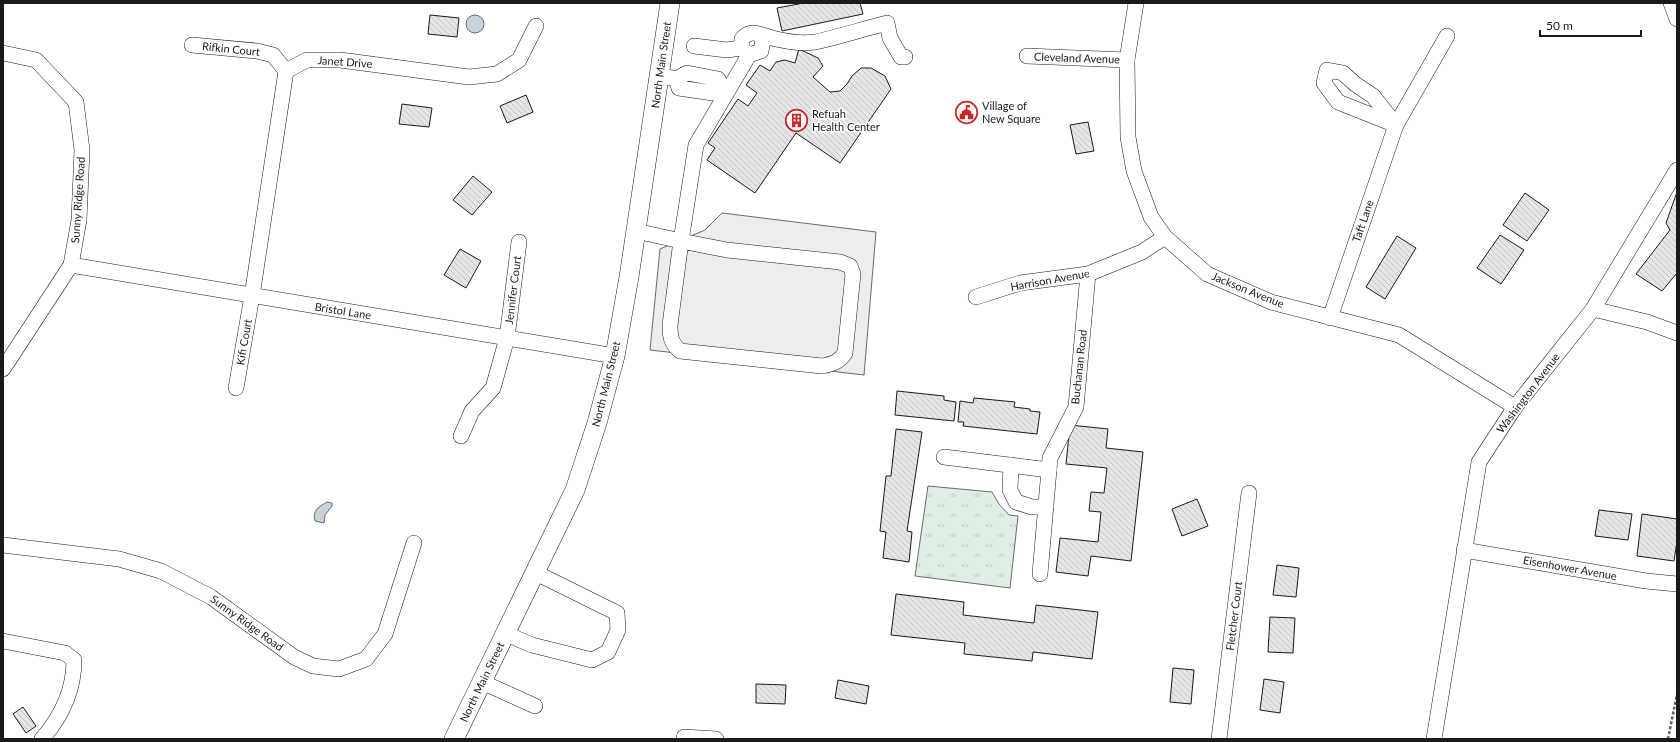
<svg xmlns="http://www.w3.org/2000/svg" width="1680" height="742" viewBox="0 0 1680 742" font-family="Lato,sans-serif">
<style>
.park{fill:url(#park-tufts);stroke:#6a6a6a}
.parking{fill:#ededed;stroke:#6a6a6a}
.water{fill:#c6d2dc;stroke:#6a6a6a}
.building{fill:url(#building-back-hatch);stroke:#1a1a1a}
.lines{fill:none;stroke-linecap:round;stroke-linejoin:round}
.minor-casing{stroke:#1a1a1a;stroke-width:16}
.major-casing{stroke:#1a1a1a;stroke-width:20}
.path{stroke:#5f5f5f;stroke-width:2.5;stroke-dasharray:3 2;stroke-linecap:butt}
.minor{stroke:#fff;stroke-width:15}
.major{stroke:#fff;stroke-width:19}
.labels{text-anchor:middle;stroke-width:3;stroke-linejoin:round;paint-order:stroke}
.street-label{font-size:11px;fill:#1a1a1a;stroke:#fff}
.poi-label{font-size:11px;fill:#1a1a1a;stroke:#fff;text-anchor:start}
</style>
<defs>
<pattern id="park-tufts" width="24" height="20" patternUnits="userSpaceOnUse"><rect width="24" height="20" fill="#e0efe3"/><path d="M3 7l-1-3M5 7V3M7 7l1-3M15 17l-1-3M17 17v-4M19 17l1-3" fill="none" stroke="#c0ccc2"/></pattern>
<pattern id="building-back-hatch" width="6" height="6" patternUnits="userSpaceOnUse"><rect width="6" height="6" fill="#e6e6e6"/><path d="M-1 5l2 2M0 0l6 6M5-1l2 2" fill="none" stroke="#c5c5c5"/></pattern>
</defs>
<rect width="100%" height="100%" fill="#fff"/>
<polygon class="park" points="928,486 992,492 999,504 1009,515 1018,516 1010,588 915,576"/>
<polygon class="parking" points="722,213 876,232 864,375 650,350 660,249 705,230"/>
<g class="water">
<circle cx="475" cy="24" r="9"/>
<path d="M327 502 332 503V506L325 515 324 523 315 521C312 510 319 507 327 502Z"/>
</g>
<g class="building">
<polygon points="804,3 860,3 863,14 782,31 777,8"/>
<polygon points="430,15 459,18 457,37 428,34"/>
<polygon points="799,49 818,58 823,66 813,77 830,92 840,91 847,84 852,76 861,68 871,68 885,76 891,89 840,163 796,133 755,193 707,160 715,148 708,143 738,99 748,106 757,93 746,85 760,65 770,71 776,62 785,60 795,63"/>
<polygon points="526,95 533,112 507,123 500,106"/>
<polygon points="402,104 432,108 429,127 399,124"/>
<polygon points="1088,122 1094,151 1076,154 1070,125"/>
<polygon points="473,176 492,192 472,215 453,200"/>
<polygon points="1677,192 1677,273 1662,291 1636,274 1670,230 1666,223"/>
<polygon points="1525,193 1549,210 1527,241 1503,225"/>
<polygon points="1500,235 1524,250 1501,284 1477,268"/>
<polygon points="1397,236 1416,248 1385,299 1366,287"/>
<polygon points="460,249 481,261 466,288 444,275"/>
<polygon points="897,391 944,396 944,400 956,402 954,421 895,415"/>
<polygon points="974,398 1015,402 1014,407 1030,409 1030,411 1040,412 1037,434 963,426 964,422 958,422 960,401 973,403"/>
<polygon points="1070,425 1108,429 1106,448 1143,452 1131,561 1091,556 1088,576 1056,572 1060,538 1098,542 1101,512 1089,511 1091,492 1104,493 1107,468 1066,464"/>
<polygon points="896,429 922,432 907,531 912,532 909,562 883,558 886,532 880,531 886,476 891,476"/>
<polygon points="1197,499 1208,526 1182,536 1172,509"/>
<polygon points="1599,510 1632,514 1628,540 1595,536"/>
<polygon points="1642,514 1677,519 1677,541 1674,561 1637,556"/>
<polygon points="1277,565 1299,568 1296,597 1273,595"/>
<polygon points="896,594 964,602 963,615 1034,623 1036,605 1098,612 1092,659 1033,652 1032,661 964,654 965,643 891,635"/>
<polygon points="1270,617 1295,618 1293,653 1268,652"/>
<polygon points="1173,668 1194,670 1191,704 1170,702"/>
<polygon points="1264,679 1284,682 1280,713 1260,710"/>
<polygon points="838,680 869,686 866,704 835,698"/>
<polygon points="756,684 786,685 785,704 756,703"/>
<polygon points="23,707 36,726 26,733 13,714"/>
</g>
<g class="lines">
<defs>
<g id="minor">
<polyline points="1136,3 1127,60 1128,137 1134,171 1151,217 1165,237 1207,274 1271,302 1399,335 1515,407"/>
<polyline points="1671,3 1677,19"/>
<polyline points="192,45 257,51 273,55 286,71"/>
<polyline points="694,46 727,50 741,48"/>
<polyline points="3,53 36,60 76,102 82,150 79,220 71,265 3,369"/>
<polyline points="749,55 761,51 763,41 760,35"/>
<polyline points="1027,56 1127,60"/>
<polygon points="1327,70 1343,73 1355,84 1373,96 1396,125 1338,102 1324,83"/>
<polyline points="286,71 307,60 340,60 469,77 497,74 519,60 536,26"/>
<polyline points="659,75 676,79 687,73 718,79 722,88 713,93 679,88 676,79"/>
<path d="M636 231 681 241 696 145 749 55 741 48 742 39C751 28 760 35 772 38 784 41 802 44 815 42 839 37 863 29 887 23L890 38 901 57H905"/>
<path d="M681 241 727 250 840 262 850 266 853 274 845 353C839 362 833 364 822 366L680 351C671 343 670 337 670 325Z"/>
<polyline points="71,265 615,356"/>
<polyline points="976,297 1020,283 1088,274 1142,252 1165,237"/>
<polyline points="1593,309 1647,322 1677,333"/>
<polyline points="1330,318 1396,125 1447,36"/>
<polyline points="236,388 252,296 286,71"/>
<polyline points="461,436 472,411 493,388 507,338 519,242"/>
<polyline points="944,457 1049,470"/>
<polyline points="1011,465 1010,490 1016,502 1032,507 1046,507"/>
<polyline points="3,545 119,559 161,571 211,597 294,657 313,666 339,669 366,659 385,634 414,543"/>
<polyline points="1464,550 1646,581 1677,584"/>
<polyline points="1040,574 1050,458 1076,407 1088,274"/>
<polyline points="506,634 532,645 592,660 608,652 618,630 617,613 536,573"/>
<path d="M3 641 65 653 74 660C74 691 62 716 42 739"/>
<polyline points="482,682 535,706"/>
<polyline points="684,737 716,739"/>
<polyline points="1219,739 1249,493"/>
<polyline points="1434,739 1479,462 1515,407 1593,309 1677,170"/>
</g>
<polyline id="major" points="454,739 575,490 597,423 615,356 629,277 670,3"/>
</defs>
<use href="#minor" class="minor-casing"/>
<use href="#major" class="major-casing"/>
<polyline class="path" points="1668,739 1677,694"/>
<use href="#minor" class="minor"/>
<use href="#major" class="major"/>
</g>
<defs>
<symbol id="civic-ring" viewBox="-11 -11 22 22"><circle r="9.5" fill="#fff" stroke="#c62828" stroke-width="1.5"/><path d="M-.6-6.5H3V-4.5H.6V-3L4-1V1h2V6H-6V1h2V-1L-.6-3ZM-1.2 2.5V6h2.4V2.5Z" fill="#c62828"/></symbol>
<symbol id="building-ring" viewBox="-11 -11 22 22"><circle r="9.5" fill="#fff" stroke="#c62828" stroke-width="1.5"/><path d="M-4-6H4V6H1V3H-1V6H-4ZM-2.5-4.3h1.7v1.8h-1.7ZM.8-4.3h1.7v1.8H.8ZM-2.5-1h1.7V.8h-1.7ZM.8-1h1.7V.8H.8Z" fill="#c62828"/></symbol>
</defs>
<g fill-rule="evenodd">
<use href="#civic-ring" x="954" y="100" width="25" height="25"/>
<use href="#building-ring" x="784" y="108" width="25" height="25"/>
</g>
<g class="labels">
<g class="street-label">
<text transform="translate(231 49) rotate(6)" y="4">Rifkin Court</text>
<text transform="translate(1077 58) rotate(2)" y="4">Cleveland Avenue</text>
<text transform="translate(345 62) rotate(4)" y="4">Janet Drive</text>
<text transform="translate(661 65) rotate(-82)" y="4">North Main Street</text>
<text transform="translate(78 200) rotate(-86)" y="4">Sunny Ridge Road</text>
<text transform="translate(1363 221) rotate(-71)" y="4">Taft Lane</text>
<text transform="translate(1050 280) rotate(-10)" y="4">Harrison Avenue</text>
<text transform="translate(513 290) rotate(-83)" y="4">Jennifer Court</text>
<text transform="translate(1248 290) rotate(22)" y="4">Jackson Avenue</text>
<text transform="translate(343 311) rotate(9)" y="4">Bristol Lane</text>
<text transform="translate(244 342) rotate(-80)" y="4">Kifi Court</text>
<text transform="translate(1079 367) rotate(-84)" y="4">Buchanan Road</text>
<text transform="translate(606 384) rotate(-76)" y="4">North Main Street</text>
<text transform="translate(1528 393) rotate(-53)" y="4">Washington Avenue</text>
<text transform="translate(1570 568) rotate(10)" y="4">Eisenhower Avenue</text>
<text transform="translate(1234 616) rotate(-83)" y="4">Fletcher Court</text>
<text transform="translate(247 623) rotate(36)" y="4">Sunny Ridge Road</text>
<text transform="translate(482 682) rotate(-64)" y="4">North Main Street</text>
</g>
<g class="poi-label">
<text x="982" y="110">Village of<tspan x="982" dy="13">New Square</tspan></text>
<text x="812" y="118">Refuah<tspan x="812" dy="13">Health Center</tspan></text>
</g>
</g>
<rect width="1680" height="742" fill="none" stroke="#1a1a1a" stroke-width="8"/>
<path d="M1540 30v6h101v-6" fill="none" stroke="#1a1a1a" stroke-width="2"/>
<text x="1546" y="30" font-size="12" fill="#1a1a1a" stroke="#ffffff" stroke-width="3" paint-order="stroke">50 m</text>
</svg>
